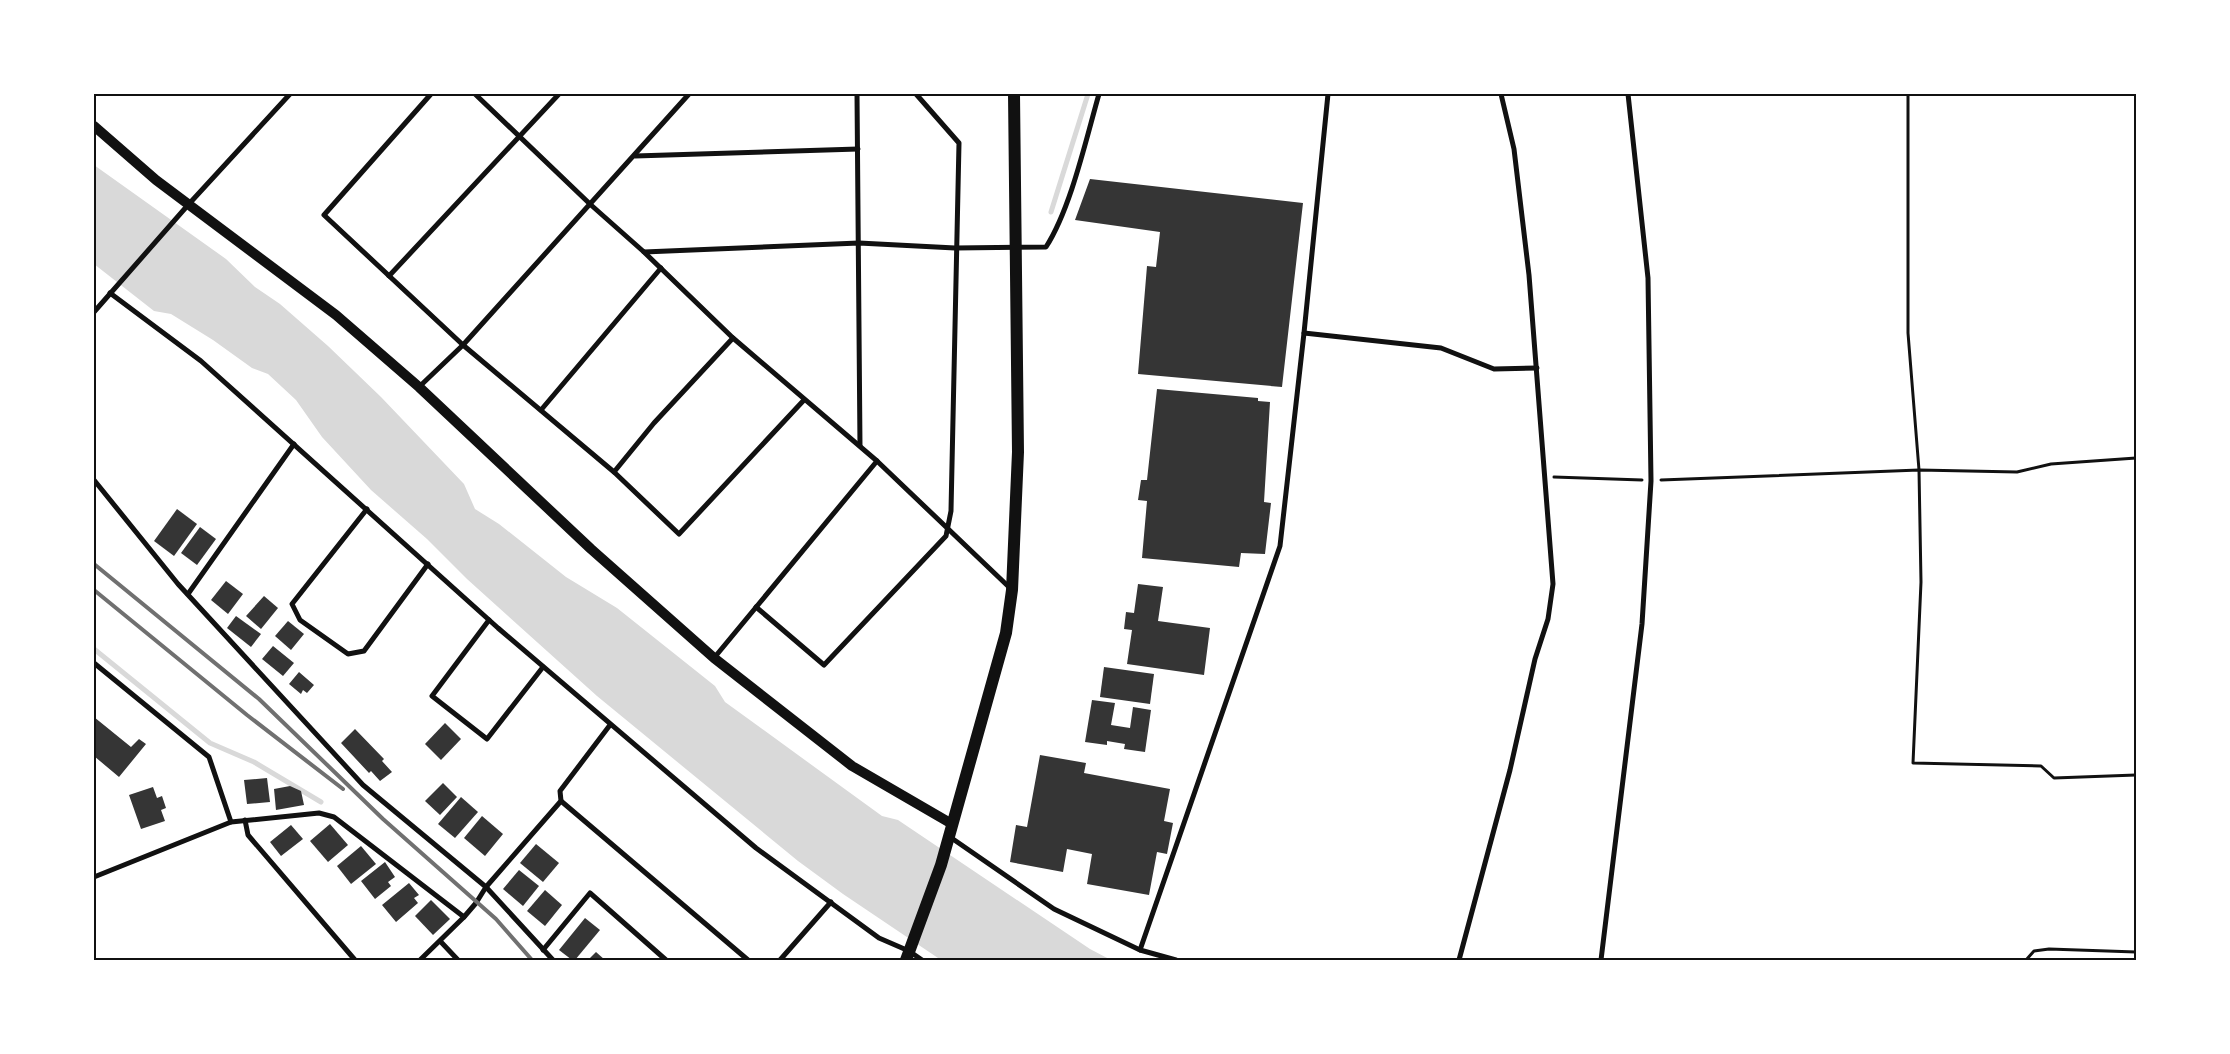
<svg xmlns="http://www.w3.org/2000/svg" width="2230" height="1054" viewBox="0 0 2230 1054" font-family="'Public Sans',sans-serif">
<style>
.water{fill:#d9d9d9}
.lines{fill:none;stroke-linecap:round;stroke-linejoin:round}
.stream{stroke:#d9d9d9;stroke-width:5}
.building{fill:#353535}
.path{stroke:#111;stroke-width:3}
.minor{stroke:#111;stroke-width:5}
.secondary{stroke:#111;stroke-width:10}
.trunk{stroke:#111;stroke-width:12}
.rail{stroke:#707070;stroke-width:4}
.neatline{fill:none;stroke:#111;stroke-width:2}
</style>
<rect width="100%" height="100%" fill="#fff"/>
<polygon class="water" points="94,165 226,259 255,287 280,304 328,346 381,397 464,484 475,509 499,524 566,577 617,608 715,686 725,702 882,816 898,820 1090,949 1111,960 941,960 843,894 798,861 597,696 467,579 427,539 371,490 322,437 296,400 268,374 252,368 213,340 171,314 154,311 94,264"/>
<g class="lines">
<g class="stream">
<polyline points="1051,212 1088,94"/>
<polyline points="94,649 210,743 254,762 321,802"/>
</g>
</g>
<g class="building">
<polygon points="1090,179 1303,203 1282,387 1138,374 1147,266 1156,267 1160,232 1075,220"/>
<polygon points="1157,389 1258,398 1258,401 1270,402 1264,502 1271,503 1265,554 1241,553 1239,567 1142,558 1147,501 1138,500 1141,480 1147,480"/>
<polygon points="177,509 197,524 174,556 154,541"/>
<polygon points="200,527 216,539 197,565 181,553"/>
<polygon points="226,581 243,594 228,614 211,600"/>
<polygon points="1138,584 1163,587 1158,621 1210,628 1204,675 1127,664 1132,630 1124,629 1126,612 1134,613"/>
<polygon points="264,596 278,608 261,629 246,616"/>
<polygon points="236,616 261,634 251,647 227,628"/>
<polygon points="288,621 304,634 291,650 275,636"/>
<polygon points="273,646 294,663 283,676 262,659"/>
<polygon points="1104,667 1154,674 1150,704 1100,697"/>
<polygon points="299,672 314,685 307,693 303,690 301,694 289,684"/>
<polygon points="1092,700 1115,703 1111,725 1130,728 1133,707 1151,710 1145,752 1124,749 1125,744 1107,741 1107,745 1085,742"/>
<polygon points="94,717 131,747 139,739 146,744 119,777 94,756"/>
<polygon points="445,723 461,739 441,760 425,744"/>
<polygon points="355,729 384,759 382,761 392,772 380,781 371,771 369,773 341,743"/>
<polygon points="1040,755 1086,763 1084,773 1170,789 1164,821 1173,823 1167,854 1157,852 1149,895 1087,884 1092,854 1067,849 1063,872 1010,862 1016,825 1027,827"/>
<polygon points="267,778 270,802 247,804 244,780"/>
<polygon points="443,783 457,797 440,815 425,801"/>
<polygon points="290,786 301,791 304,805 276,810 274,789"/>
<polygon points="153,787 157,798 162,796 166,808 161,810 165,821 141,829 129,795"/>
<polygon points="461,797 478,812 455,838 438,824"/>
<polygon points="482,816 503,834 485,856 464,838"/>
<polygon points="330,824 348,845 328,862 310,841"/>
<polygon points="291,825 303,839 281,856 270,842"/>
<polygon points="536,844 559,863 543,882 520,863"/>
<polygon points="361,846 376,864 351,884 337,866"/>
<polygon points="385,862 395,877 388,882 391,886 375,899 361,881"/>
<polygon points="519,870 539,886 523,906 503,889"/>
<polygon points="409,883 419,895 414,898 418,903 396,922 382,905"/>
<polygon points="545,890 562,905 545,926 527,911"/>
<polygon points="431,900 450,919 433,935 415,916"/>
<polygon points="585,918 600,930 575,960 572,960 559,950"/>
<polygon points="596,952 605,960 588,960"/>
</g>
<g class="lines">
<g class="path">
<polyline points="1908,94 1908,333 1919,470 1921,582 1913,763 2041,766 2054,778 2136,775"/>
<polyline points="1554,477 1642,480"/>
<polyline points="1661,480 1919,470 2017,472 2051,464 2136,458"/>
<polyline points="2026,960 2034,951 2049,949 2136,952"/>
</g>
<g class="minor">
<polyline points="431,94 324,215 463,345 614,472 679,534 804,400"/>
<path d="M475 94 591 205 644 252 859 243 955 248 1046 247C1071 208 1086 139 1099 94"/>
<polyline points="857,94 860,446"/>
<polyline points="635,156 858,149"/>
<polyline points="644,252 733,338 877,461 1010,588"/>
<polyline points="389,276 559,94"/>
<polyline points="110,293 201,361 498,628 756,848 879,938 909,951 922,960"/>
<polyline points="94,312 188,205 290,94"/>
<polyline points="1304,333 1441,348 1494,369 1537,368"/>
<polyline points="419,387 463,345 689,94"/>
<polyline points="541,410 661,268"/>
<polyline points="614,472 654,423 733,338"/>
<polyline points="94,480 178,584 363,785 486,887 553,960"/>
<polyline points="367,509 292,604 300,620 348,654 364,651 428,564"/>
<polyline points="188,594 294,444"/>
<polyline points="756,607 824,665 946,536 951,511 959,143 916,94"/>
<polyline points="489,620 432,696 487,739 543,667"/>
<polyline points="714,658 877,461"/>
<polyline points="94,663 209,757 231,822"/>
<polyline points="561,801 748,960"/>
<polyline points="245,820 248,835 355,960"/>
<polyline points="950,837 1054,909 1140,950 1176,960"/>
<polyline points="94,877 231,822 319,813 334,817 464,917 476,903 486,887 561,801 560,791 610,725"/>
<polyline points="441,942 458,960"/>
<polyline points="543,950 590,893 666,960"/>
<polyline points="1140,950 1280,546 1304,333 1328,94"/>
<polyline points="420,960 464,917"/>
<polyline points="780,960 831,902"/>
<polyline points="1459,960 1510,770 1535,659 1548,619 1553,584 1529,275 1514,149 1501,94"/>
<polyline points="1601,960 1642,624 1651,481 1648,278 1628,94"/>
</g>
<polyline class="secondary" points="94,126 156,180 336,315 419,387 591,549 714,658 852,766 952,824"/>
<polyline class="trunk" points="906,960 941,865 1006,633 1012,590 1018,452 1014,94"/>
<g class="rail">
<polyline points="94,564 259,699 383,819 496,919 532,960"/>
<polyline points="94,590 247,715 343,789"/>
</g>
</g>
<rect width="2230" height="1054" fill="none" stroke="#ffffff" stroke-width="190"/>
<rect x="95" y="95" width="2040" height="864" class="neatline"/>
</svg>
